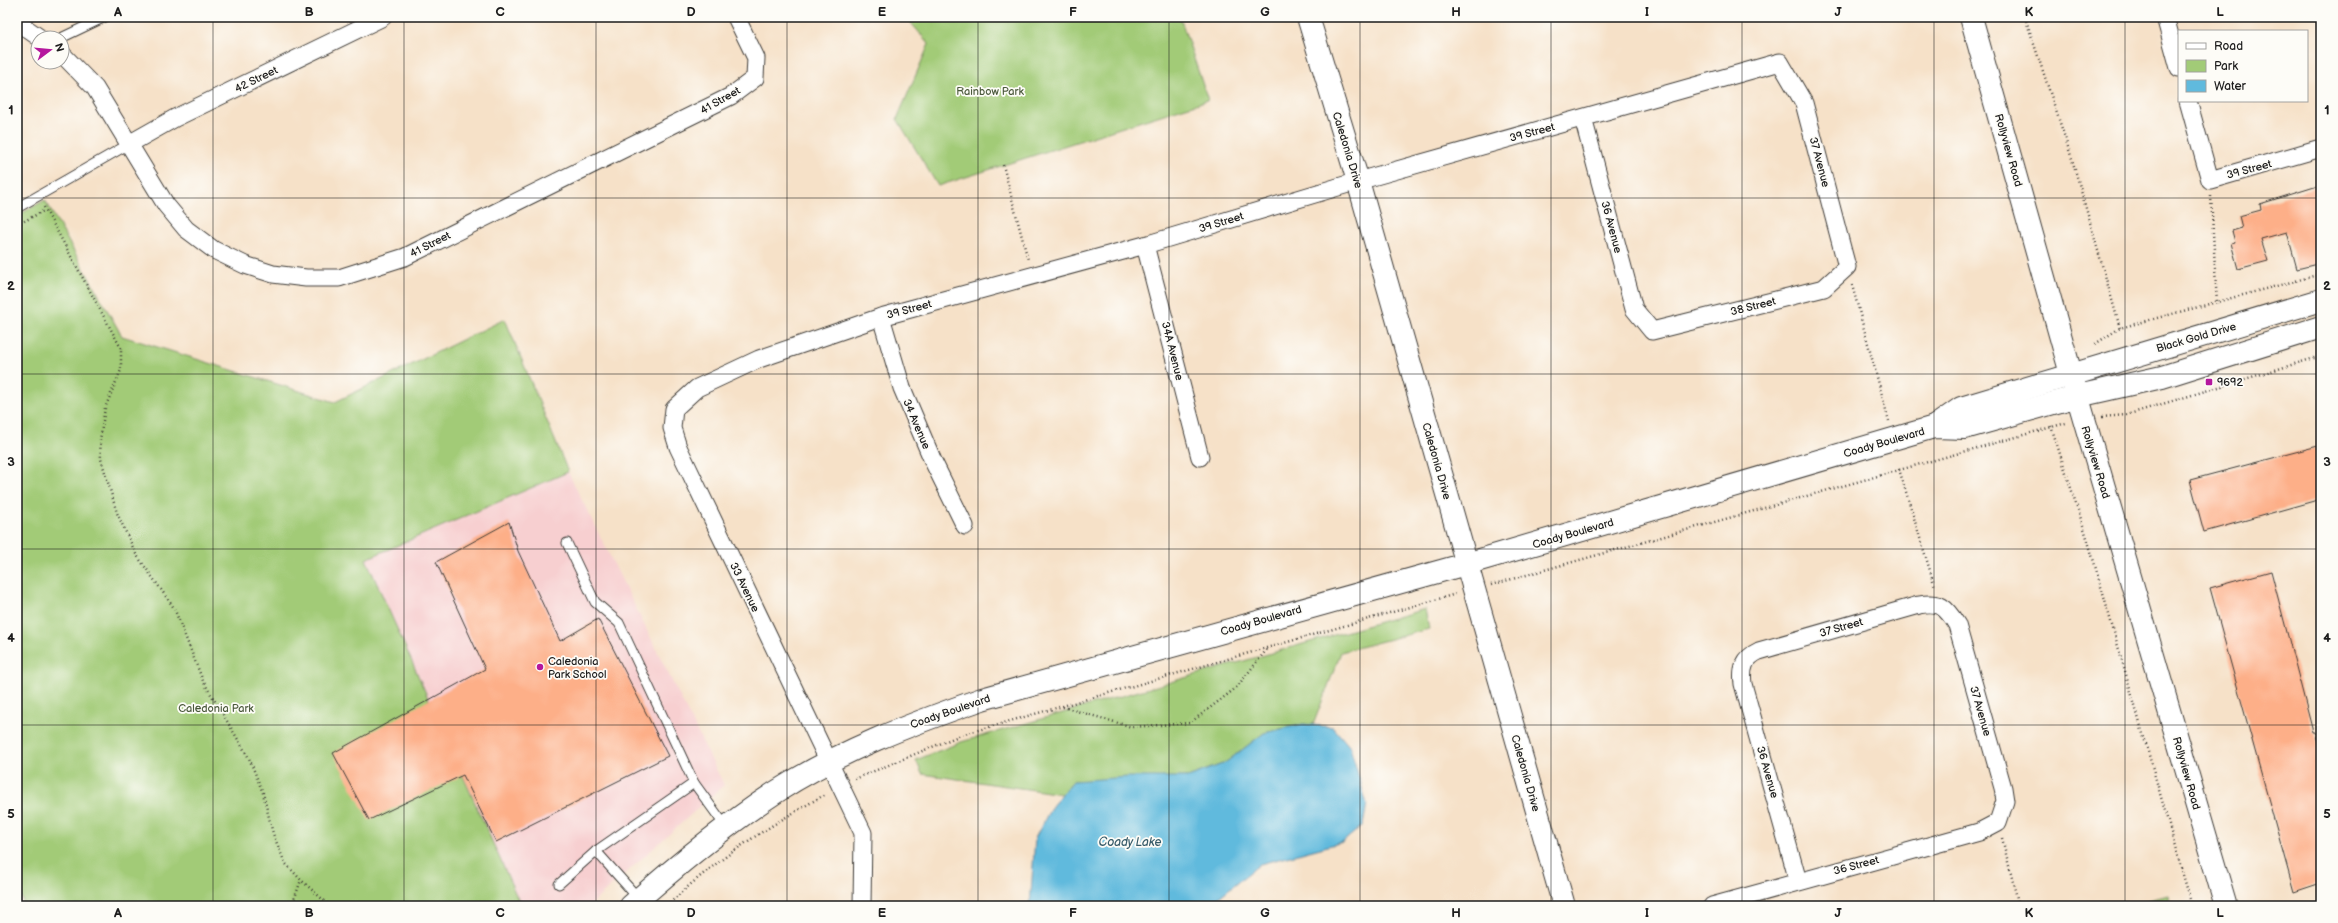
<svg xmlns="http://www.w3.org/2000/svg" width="2338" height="923" viewBox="0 0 2338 923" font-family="'Balsamiq Sans',sans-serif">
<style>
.built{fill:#f7cfd0}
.green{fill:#a2cb77;stroke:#5f744a}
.water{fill:#60badd;stroke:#3e6b7c}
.building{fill:#fdaf88}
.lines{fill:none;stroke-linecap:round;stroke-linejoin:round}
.lane-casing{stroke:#3d3a36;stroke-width:11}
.street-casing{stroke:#3d3a36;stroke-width:19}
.secondary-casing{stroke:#3d3a36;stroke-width:24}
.path{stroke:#3d3a36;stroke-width:2.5;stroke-dasharray:1 3;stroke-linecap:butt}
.lane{stroke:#fff;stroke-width:9}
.street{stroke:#fff;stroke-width:17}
.secondary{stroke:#fff;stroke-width:22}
.grid{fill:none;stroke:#1c1c1c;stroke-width:1;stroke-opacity:0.55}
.poi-dot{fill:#b5179e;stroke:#fdfcf7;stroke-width:1.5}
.labels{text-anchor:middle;stroke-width:3.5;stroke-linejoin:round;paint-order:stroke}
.street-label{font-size:11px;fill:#1c1c1c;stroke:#fdfcf7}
.park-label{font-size:11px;fill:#4b593c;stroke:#fdfcf7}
.poi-label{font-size:11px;fill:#1c1c1c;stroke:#fdfcf7;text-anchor:start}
.water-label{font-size:12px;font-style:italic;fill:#375b69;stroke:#fdfcf7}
.neatline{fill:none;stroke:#1c1c1c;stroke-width:1.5}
.grid-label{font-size:13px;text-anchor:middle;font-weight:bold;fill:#1c1c1c}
</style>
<rect width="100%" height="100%" fill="#fdfcf7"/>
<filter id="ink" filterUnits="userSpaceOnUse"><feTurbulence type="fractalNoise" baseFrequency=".025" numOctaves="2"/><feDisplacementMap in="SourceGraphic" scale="8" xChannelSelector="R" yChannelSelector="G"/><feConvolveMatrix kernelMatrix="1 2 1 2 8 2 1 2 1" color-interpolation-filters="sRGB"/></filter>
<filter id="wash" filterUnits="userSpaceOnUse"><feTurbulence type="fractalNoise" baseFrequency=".012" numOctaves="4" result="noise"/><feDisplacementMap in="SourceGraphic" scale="16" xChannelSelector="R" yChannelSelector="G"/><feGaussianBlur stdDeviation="0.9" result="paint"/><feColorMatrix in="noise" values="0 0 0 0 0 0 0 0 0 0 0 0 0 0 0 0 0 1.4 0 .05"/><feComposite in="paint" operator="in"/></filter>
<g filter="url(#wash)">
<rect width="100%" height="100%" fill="#f6e1c8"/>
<polygon class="built" points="568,472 724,785 589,906 521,906 366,559"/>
<g class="green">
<polygon points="906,17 1180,17 1208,100 938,186 897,119 929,44"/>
<polygon points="45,200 122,336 335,402 505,319 568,472 366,559 521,906 24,906 17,882 17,216"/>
<polygon points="1425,609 1429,629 1341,652 1313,725 1303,724 1264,733 1225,763 1188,777 1073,781 1062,794 922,774 916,760 961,742"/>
<polygon points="2168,895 2171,906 2129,906"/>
</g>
<polygon class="water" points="1303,724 1333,727 1350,747 1367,804 1363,825 1343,842 1260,864 1208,906 1030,906 1035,838 1052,806 1073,781 1128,777 1188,777 1225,763 1264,733"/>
<g id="blocks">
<g class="building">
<polygon points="2321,185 2321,263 2297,269 2287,232 2261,239 2268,261 2238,269 2231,243 2235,242 2232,231 2242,228 2239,216 2261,210 2260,204"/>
<polygon points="2318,446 2321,459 2321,499 2204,532 2190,480"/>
<polygon points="509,522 518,551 560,641 598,619 668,756 496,842 463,775 369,820 333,753 485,669 436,562"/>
<polygon points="2271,571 2313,732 2315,732 2321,753 2321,883 2294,892 2210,588"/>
</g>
</g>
</g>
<g filter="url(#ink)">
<use href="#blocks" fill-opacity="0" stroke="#3d3a36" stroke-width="1"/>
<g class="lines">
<defs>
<g id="lane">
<polyline points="61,38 105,17"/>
<polyline points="17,208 129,144"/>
<polyline points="567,543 595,602 619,623 694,783"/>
<polyline points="559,884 596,851"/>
<polyline points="639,899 596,851 694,783 726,827"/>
</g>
<g id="street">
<polyline points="2165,17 2179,68"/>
<polyline points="17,22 40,38"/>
<polyline points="62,54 95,88 166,205 186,229 214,250 245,265 273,274 306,278 339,278 405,257 731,96 755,78 756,58 736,17"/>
<polyline points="2188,101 2210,180 2321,148"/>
<polyline points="129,144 175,118 383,17"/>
<polyline points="1145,245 1200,457"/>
<polyline points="881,317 902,388 933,461 965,526"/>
<polyline points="862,906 863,833 678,447 672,428 674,409 697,388 759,359 881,317 1145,245 1358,181 1780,62 1804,103 1847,267 1824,288 1652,331 1634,309 1583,118"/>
<path d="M1712 906 1979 832 1998 822 2005 801 2003 788 1957 625C1946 607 1940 601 1919 605L1759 651C1744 658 1741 668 1743 684L1798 881"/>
</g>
<g id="secondary">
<polyline points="1308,17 1358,181 1564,906"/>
<polyline points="1971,17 2071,374 2226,906"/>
<polyline points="1934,427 1961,408 2321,300"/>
<path d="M631 906C677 865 724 826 776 792 839 751 911 724 982 699L1466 564 1934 427 1965 428 2078 396 2162 377 2321 327"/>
</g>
</defs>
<use href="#lane" class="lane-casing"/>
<use href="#street" class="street-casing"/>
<use href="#secondary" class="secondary-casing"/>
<g class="path">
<polyline points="2025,17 2072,159 2120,328"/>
<polyline points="1003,165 1028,260"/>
<polyline points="2211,196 2217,304"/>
<polyline points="44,207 121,348 121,370 105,408 100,440 101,459 117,513 136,554 174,608 203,681 249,758 263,793 273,834 285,863 301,880 330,906"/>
<polyline points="17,225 45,210"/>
<polyline points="1852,285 1889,421"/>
<polyline points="2095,344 2120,328 2321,274"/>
<polyline points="2102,417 2126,415 2321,356"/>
<polyline points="2051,426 2088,541 2192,906"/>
<polyline points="1899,469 1935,587"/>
<polyline points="1491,585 2066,423"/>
<polyline points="1063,707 1132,727 1190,723 1236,688 1268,648"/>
<polyline points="855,779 961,735 1456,594"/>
<polyline points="2002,838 2019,906"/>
<polyline points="292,906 301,880"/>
<path d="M667 906C714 860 769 826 826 794"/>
</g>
<use href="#lane" class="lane"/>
<use href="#street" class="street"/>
<use href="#secondary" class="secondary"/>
</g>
</g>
<path class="grid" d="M213 17V906M404 17V906M596 17V906M787 17V906M978 17V906M1169 17V906M1360 17V906M1551 17V906M1742 17V906M1934 17V906M2125 17V906M17 198H2321M17 374H2321M17 549H2321M17 725H2321"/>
<g class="poi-dot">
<rect x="2205" y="378" width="8" height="8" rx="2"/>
<circle cx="540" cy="667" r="4"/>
</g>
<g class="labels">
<g class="street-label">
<text transform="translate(256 79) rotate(-26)" y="4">42 Street</text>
<text transform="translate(720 100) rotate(-30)" y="4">41 Street</text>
<text transform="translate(1532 132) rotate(-15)" y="4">39 Street</text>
<text transform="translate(1348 150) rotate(73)" y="4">Caledonia Drive</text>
<text transform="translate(2009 150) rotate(74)" y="4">Rollyview Road</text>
<text transform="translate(1820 162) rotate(75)" y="4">37 Avenue</text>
<text transform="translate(2249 169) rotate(-15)" y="4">39 Street</text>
<text transform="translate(1221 222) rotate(-17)" y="4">39 Street</text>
<text transform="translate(1612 227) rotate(75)" y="4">36 Avenue</text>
<text transform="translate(430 244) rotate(-27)" y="4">41 Street</text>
<text transform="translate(1753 306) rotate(-14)" y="4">38 Street</text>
<text transform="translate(909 309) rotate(-15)" y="4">39 Street</text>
<text transform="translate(2196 337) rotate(-16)" y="4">Black Gold Drive</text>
<text transform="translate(1173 351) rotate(76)" y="4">34A Avenue</text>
<text transform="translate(917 424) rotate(67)" y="4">34 Avenue</text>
<text transform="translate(1884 442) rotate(-16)" y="4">Coady Boulevard</text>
<text transform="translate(1437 461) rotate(74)" y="4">Caledonia Drive</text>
<text transform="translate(2096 462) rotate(73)" y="4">Rollyview Road</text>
<text transform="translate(1573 533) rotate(-16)" y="4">Coady Boulevard</text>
<text transform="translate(745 587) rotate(64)" y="4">33 Avenue</text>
<text transform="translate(1261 620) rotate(-16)" y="4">Coady Boulevard</text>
<text transform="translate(1841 627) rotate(-16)" y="4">37 Street</text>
<text transform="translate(950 711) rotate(-19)" y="4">Coady Boulevard</text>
<text transform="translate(1981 711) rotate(74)" y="4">37 Avenue</text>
<text transform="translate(1768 772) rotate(74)" y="4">36 Avenue</text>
<text transform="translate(1526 773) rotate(74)" y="4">Caledonia Drive</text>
<text transform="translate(2187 773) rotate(74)" y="4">Rollyview Road</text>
<text transform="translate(1856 865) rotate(-15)" y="4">36 Street</text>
</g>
<g class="park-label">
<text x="990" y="95">Rainbow Park</text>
<text x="216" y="712">Caledonia Park</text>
</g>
<g class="poi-label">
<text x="2217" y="386">9692</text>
<text x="548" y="665">Caledonia<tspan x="548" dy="13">Park School</tspan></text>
</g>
<g class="water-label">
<text x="1130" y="846">Coady Lake</text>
</g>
</g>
<rect width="2338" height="923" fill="none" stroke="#fdfcf7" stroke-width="44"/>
<rect x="2178" y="30" width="130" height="72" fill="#fdfcf7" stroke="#a3a29f"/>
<rect x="2186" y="43" width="20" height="6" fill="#ffffff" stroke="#a3a29f"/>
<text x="2214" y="50" font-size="12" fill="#1c1c1c">Road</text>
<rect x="2186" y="60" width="20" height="12" fill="#a2cb77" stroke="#a3a29f"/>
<text x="2214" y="70" font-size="12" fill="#1c1c1c">Park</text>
<rect x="2186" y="80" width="20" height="12" fill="#60badd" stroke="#a3a29f"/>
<text x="2214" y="90" font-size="12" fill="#1c1c1c">Water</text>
<g transform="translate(50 50) rotate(74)"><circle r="19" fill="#fdfcf7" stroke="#a3a29f"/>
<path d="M0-3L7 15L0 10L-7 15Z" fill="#b5179e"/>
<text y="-6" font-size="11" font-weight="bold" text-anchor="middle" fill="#1c1c1c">N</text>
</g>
<rect x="22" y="22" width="2294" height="879" class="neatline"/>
<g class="grid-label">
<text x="118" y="16">A</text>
<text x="309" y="16">B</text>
<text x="500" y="16">C</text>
<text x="691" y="16">D</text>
<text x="882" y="16">E</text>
<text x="1073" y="16">F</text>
<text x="1265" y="16">G</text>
<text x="1456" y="16">H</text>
<text x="1647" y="16">I</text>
<text x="1838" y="16">J</text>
<text x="2029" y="16">K</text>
<text x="2220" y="16">L</text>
<text x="11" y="114">1</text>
<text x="2327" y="114">1</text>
<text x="11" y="290">2</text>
<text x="2327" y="290">2</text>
<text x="11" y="466">3</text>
<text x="2327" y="466">3</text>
<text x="11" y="642">4</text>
<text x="2327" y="642">4</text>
<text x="11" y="818">5</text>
<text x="2327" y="818">5</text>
<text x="118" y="917">A</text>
<text x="309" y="917">B</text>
<text x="500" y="917">C</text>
<text x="691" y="917">D</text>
<text x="882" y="917">E</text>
<text x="1073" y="917">F</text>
<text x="1265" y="917">G</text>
<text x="1456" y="917">H</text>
<text x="1647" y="917">I</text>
<text x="1838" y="917">J</text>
<text x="2029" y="917">K</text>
<text x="2220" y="917">L</text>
</g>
</svg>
